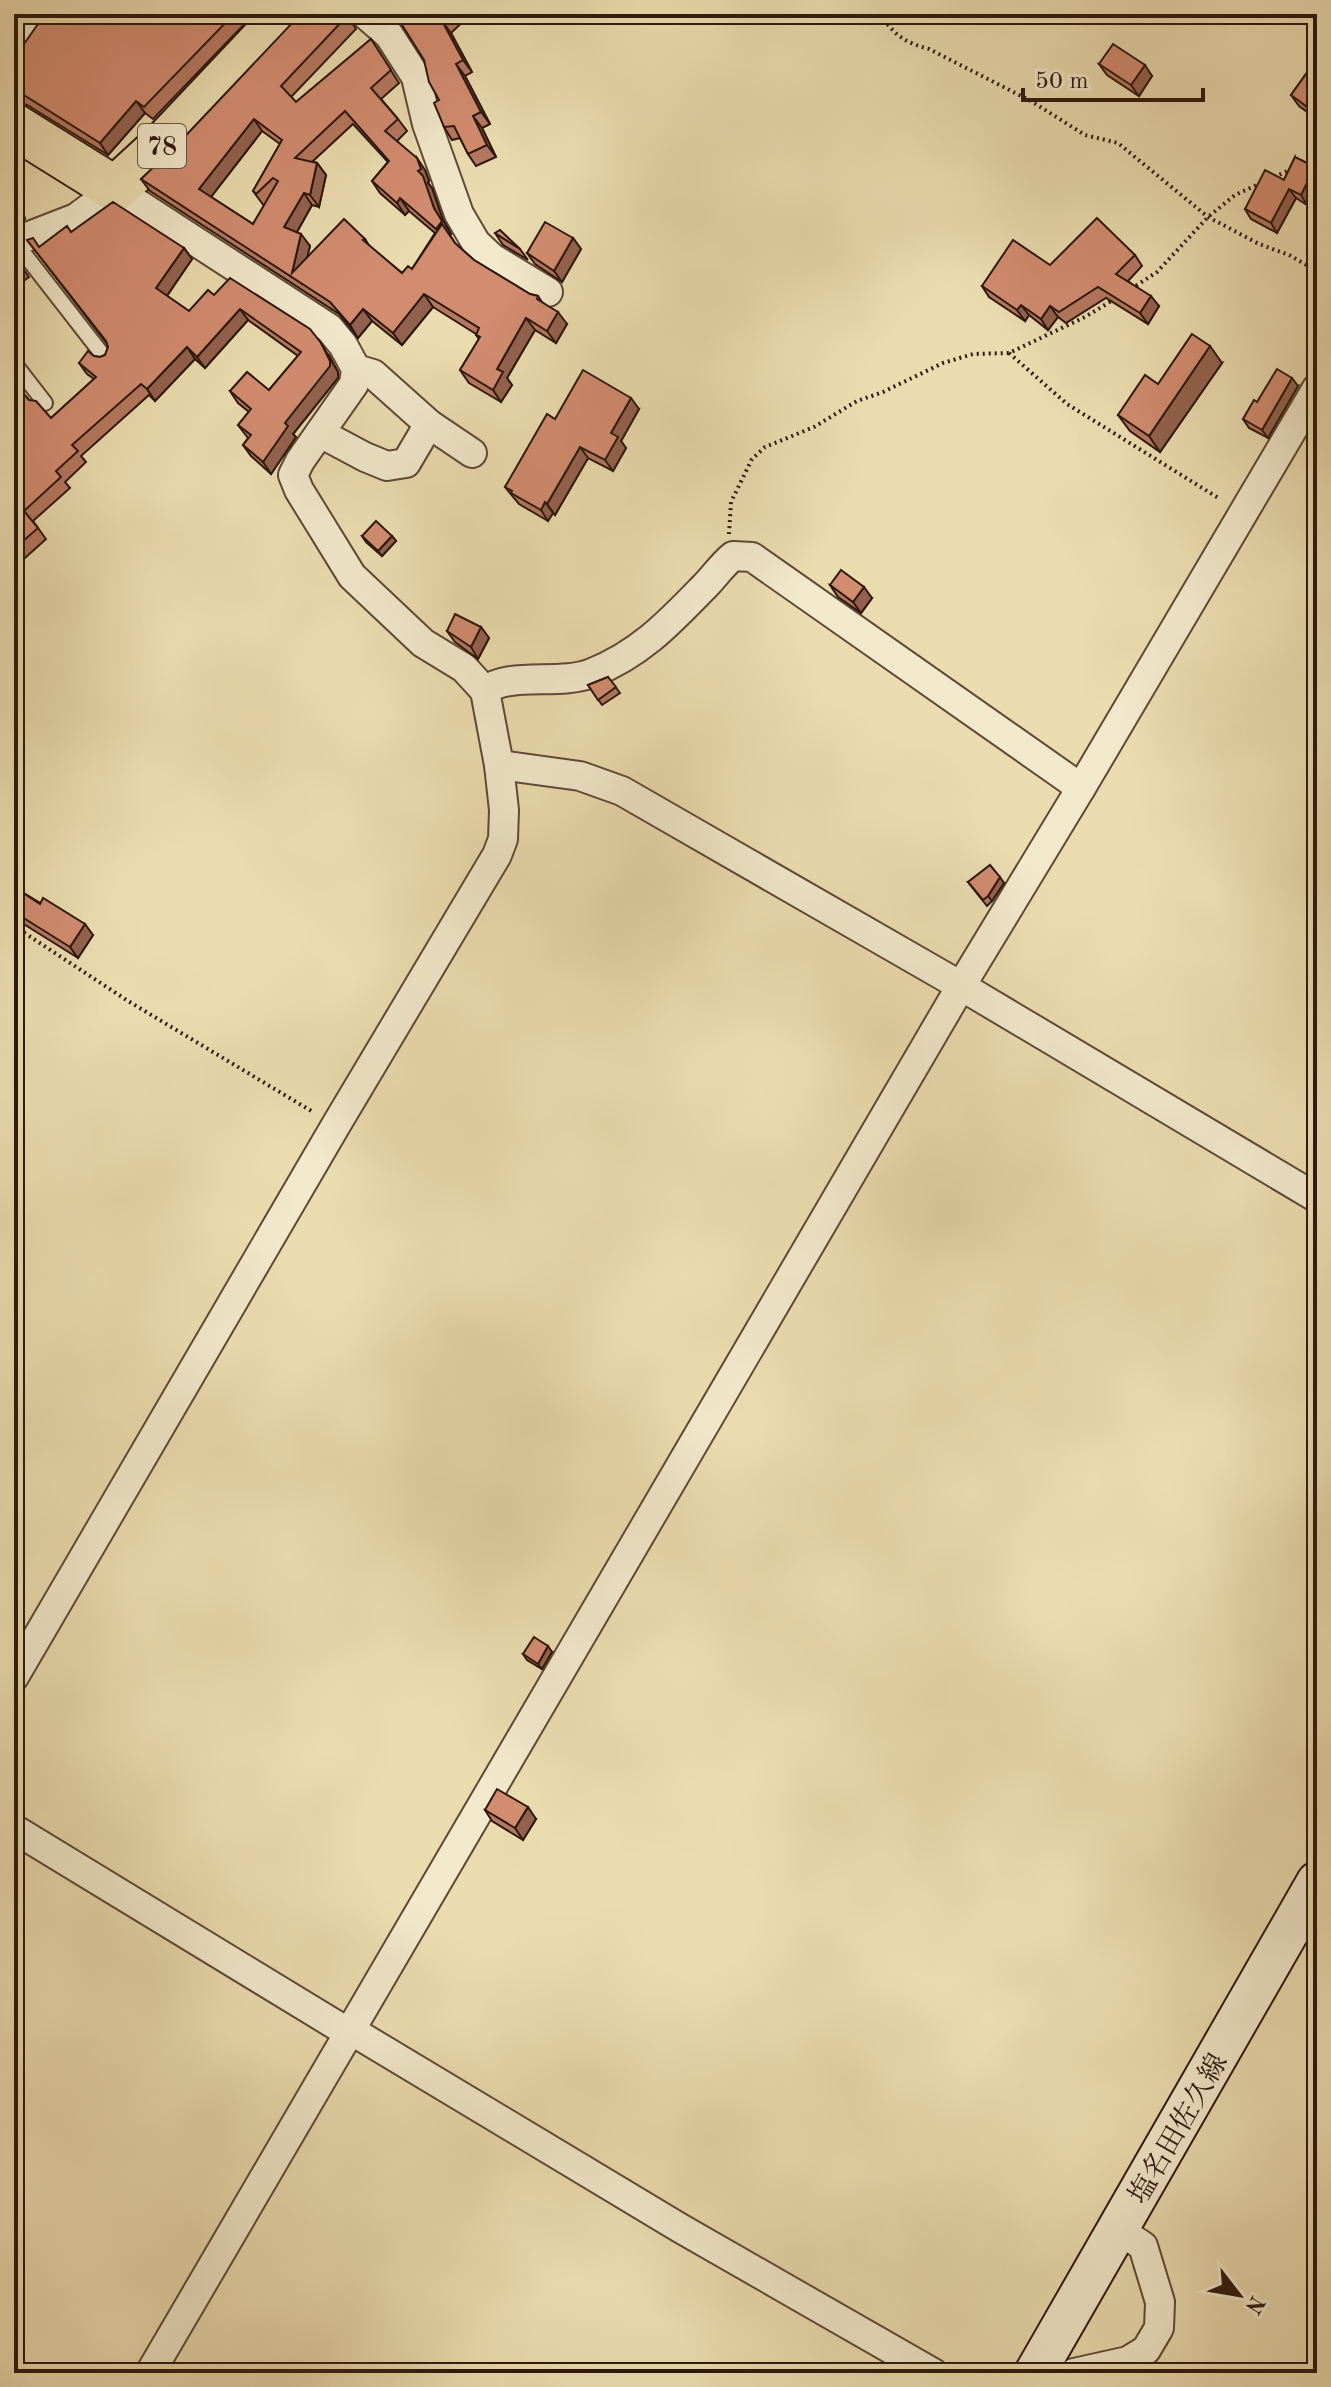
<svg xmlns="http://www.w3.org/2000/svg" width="1331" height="2387" viewBox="0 0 1331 2387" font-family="'Old Standard TT','Noto Serif JP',serif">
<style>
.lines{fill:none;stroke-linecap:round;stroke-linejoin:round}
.service-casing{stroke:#5c4936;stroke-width:18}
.minor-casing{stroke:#5c4936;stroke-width:32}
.secondary-casing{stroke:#2d180e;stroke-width:44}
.primary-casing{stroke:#2d180e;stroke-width:48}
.path{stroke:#2d180e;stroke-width:4;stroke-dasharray:2 4;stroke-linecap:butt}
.service{stroke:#f2e8cb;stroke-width:14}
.minor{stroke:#f2e8cb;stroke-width:28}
.secondary{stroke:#f2e8cb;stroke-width:40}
.primary{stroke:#ebdcaf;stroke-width:44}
.wall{fill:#b57860;stroke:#2d180e;stroke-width:2;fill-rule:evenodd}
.shaded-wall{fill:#93624e;stroke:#2d180e;stroke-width:2}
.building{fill:#d28c70;stroke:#2d180e;stroke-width:2;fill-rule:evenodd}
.labels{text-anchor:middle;stroke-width:6;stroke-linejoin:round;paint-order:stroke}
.shield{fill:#f2e8cb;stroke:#685647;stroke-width:2}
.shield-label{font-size:26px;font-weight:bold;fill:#2d180e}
.street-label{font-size:28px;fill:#2d180e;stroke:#f2e8cb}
</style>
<rect width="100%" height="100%" fill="#ebdcaf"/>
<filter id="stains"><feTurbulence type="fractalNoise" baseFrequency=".0025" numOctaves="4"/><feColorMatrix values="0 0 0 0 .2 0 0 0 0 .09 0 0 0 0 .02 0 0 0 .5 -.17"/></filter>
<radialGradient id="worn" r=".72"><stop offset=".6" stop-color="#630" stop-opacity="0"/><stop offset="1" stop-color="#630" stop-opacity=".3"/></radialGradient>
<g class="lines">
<defs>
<g id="service">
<polyline points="15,242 106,359"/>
<polyline points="14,363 45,403"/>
</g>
<g id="minor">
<polyline points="365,14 389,35 416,77 427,124 459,214 476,243 492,258 548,292"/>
<polyline points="14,53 42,14"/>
<polyline points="14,242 76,218 115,189 329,328 343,345 356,369 354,384 300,461 293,475 299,490 352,576 423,643 464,668 485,691 499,765 504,810 503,839 497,855 336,1125 14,1677"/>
<polyline points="356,369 373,374 429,424 472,453"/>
<polyline points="320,433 365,457 387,466 406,463 429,424"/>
<path d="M485 691C508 671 560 686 592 673 640 654 669 623 704 587 714 577 722 565 733 556L752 557 1081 788"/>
<polyline points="499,765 580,776 622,791 961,986 1317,1198"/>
<polyline points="14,1829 339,2027 362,2037 680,2228 933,2373"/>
<polyline points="150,2373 961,986 1081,788 1317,388"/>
<polyline points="1074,2373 1128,2361 1146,2350 1159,2328 1160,2302 1143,2246 1119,2230"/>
</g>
<polyline id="secondary" points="1035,2373 1317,1882"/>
<polyline id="primary" points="14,126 115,189 165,143 287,14"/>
</defs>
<use href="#service" class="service-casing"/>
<use href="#minor" class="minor-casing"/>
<use href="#secondary" class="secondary-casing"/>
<use href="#primary" class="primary-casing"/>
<g class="path">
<path d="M881 14C893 35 906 43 929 49L1031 101 1085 135 1118 143 1208 217 1259 244 1289 255 1317 271"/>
<polyline points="1302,162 1317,152"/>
<polyline points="1274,177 1292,169"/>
<polyline points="1131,289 1157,272 1208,217 1235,195 1259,184"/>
<polyline points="1009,353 1067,404 1220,499"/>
<polyline points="729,534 731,502 752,459 765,447 814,427 857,401 883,392 943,363 973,354 1009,353 1085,317 1113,300"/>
<polyline points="14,926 128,1001 313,1112"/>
</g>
<use href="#service" class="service"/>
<use href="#minor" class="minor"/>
<use href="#secondary" class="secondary"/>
<use href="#primary" class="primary"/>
</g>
<g class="wall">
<polygon points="202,14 254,14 153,119 145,113 108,155 27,105 14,101 14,54 194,23"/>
<path d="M349 14V18L356 29 291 97 296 102 371 39 399 83 381 99 398 119 407 131 397 141 425 170 429 181 428 183 432 188 443 220 451 234 450 235 455 243 474 260 530 294 538 296 542 302 567 324 556 343 535 330 507 378 512 385 501 402 469 383 460 370 479 339 476 335V334L433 307 402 345 372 321 358 338 339 314 150 191 141 179 174 148 306 18ZM353 124 388 162 372 181 380 193 405 215 409 211 435 233 412 269 402 273 370 247 365 239 307 257 310 246 297 232 312 205 319 207 326 175 317 163 312 162ZM262 131 280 144 253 191 264 206 253 224 211 197Z"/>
<polygon points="401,14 471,14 451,33 472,72 465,76 490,124 482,128 496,157 476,166 468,154 460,138 452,140 444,127 439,100 424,60"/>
<polygon points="1099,64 1152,76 1139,96 1107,75"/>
<polygon points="1311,67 1314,117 1299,106 1291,95"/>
<polygon points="1295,157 1307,205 1296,198 1277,233 1251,219 1245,209 1284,180"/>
<polygon points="14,198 22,209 25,219 14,225"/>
<polygon points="71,232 184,248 192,259 167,296 189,311 214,295 329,355 338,372 338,378 293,434 296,437 271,474 251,456 243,445 248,438 238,425 249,412 238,403 230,391 269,390 298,356 248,320 205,368 195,359 155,401 149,395 81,456 86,462 65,482 70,488 33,521 46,539 16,566 19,571 14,576 14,383 29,400 51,418 94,379 87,374 79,363 94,356 100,357 105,355 108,347 107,344 27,240 39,247"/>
<polygon points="495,233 520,249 528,260 503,245"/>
<polygon points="573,238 581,249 562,282 535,264 527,253"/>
<polygon points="1135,255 1142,266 1128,281 1159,306 1148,324 1106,298 1066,323 1058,317 1048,330 1029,315 1025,321 989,297 982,286 1050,265"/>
<polygon points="14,256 29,277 14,288"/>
<polygon points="1222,363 1160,452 1130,431 1118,415 1158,384"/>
<polygon points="1298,386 1268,438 1249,428 1243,419 1257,402"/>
<polygon points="639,409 621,441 626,448 613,471 588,458 555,515 553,513 548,521 519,504 505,487 555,419"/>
<polygon points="362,536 392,536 396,541 382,556 366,542"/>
<polygon points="830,585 872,598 861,613 838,597"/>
<polygon points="481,627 489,638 478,659 455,642 447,631"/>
<polygon points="608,677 620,693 602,705 588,685"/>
<polygon points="968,882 1004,883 992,901 987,906"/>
<polygon points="14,887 93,935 78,958 14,918"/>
<polygon points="552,1652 542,1669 527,1660 523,1654"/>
<polygon points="485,1810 536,1819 523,1840 492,1821"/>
</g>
<g class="shaded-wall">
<polygon points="14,14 21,14 14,24"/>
<polygon points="442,21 451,33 472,72 463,60"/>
<polygon points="456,64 465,76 490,124 481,112"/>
<polygon points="1145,65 1152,76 1139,96 1131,85"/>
<polygon points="1317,91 1317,113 1314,117 1306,106"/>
<polygon points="136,101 145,113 108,155 100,143"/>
<polygon points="473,116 482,128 496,157 487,145"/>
<polygon points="254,119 262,131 207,202 199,189"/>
<polygon points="417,158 425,170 429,181 428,183 432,188 443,220 451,234 445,241 436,229 434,208 418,171"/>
<polygon points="317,163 326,175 319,207 310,195"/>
<polygon points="1315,167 1317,170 1317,185 1307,205 1301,195"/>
<polygon points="1289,189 1296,198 1277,233 1271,223"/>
<polygon points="304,193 312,205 293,239 284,227"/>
<polygon points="14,198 22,209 25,219 17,208"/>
<polygon points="400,198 409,211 405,215 397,203"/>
<polygon points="301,234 310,246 301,283 292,273"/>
<polygon points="573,238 581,249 562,282 554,271"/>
<polygon points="184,248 192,259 164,300 156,288"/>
<polygon points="424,294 433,307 402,345 393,333"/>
<polygon points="1151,296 1159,306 1148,324 1140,313"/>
<polygon points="1021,305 1029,315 1025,321 1017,310"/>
<polygon points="1050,306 1058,317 1048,330 1041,319"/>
<polygon points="240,309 248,320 205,368 197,357"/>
<polygon points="363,309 372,321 358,338 350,325"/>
<polygon points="558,312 567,324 556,343 547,331"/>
<polygon points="526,318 535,330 507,378 512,385 501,402 493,390 497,369"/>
<polygon points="321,343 338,372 338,378 293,434 296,437 271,474 263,462 285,423"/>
<polygon points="1210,346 1222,363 1160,452 1149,436"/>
<polygon points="187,347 195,359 155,401 147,389"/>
<polygon points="1292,378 1298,386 1268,438 1262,430"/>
<polygon points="631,398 639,409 621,441 626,448 613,471 605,460 611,433"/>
<polygon points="580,447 588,458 555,515 547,504"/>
<polygon points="545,502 553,513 548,521 541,510"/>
<polygon points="392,536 396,541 382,556 378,551"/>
<polygon points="864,587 872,598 861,613 853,602"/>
<polygon points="481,627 489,638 478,659 471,647"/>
<polygon points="1000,877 1004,883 992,901 988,896"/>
<polygon points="85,924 93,935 78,958 70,947"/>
<polygon points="548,1646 552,1652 542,1669 538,1664"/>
<polygon points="528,1807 536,1819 523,1840 515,1828"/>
</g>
<g class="building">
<polygon points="45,14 184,14 194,23 202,14 234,14 144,107 136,101 100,143 19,92 14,91 14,54 19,51"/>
<path d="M299 14H302L306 18 311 14H346L347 16 281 86 296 102 371 39 391 70 371 88 398 119 385 131 417 158 421 169 418 171 423 176 434 208 442 221 436 229 400 198 397 203 372 181 389 161 345 111 295 158 317 163 310 195 304 193 284 227 301 234 292 273 344 219 365 239 363 240 402 273 408 266 412 269 442 224 455 243 474 260 530 294 538 296 537 299 558 312 547 331 526 318 497 369 503 372 493 390 460 370 480 337 476 335 479 328 424 294 393 333 363 309 350 325 330 302 141 179 174 148 296 19ZM254 119 282 140 253 191 256 194 273 178 278 181 253 224 199 189Z"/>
<polygon points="401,14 449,14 442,21 463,60 456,64 481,112 473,116 487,145 468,154 454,126 444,127 434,103 439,100 429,82 424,60 397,17"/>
<polygon points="1113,44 1145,65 1131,85 1099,64"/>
<polygon points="1311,67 1317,72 1317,91 1306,106 1291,95"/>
<polygon points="1295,157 1315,167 1301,195 1289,189 1271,223 1245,209 1265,170 1284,180"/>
<polygon points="14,198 17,208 14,210"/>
<polygon points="113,202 184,248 156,288 189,311 208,290 214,295 230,278 310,329 321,343 330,361 330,366 285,423 288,426 263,462 243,445 251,435 238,425 251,409 230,391 247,372 269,390 301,352 240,309 197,357 187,347 147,389 141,384 72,445 78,451 56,471 61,477 24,511 38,528 14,549 14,383 29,400 36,401 51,418 96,377 79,363 88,351 94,356 100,357 105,355 108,347 106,341 27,240 33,238 39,247 67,226 71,232"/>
<polygon points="1097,218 1135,255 1116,274 1151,296 1140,313 1098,287 1059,312 1050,306 1041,319 1021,305 1017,310 982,286 1013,240 1050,265"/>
<polygon points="545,222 573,238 554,271 527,253"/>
<polygon points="500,230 520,249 495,233"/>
<polygon points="14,256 21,266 14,271"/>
<polygon points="1192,334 1210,346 1149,436 1118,415 1145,375 1158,384"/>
<polygon points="1277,369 1292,378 1262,430 1243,419 1254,400 1257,402"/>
<polygon points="583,370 631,398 611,433 618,437 605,460 580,447 547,504 545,502 541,510 511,493 512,491 505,487 547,414 555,419"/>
<polygon points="376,521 392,536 378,551 362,536"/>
<polygon points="841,570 864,587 853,602 830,585"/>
<polygon points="455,614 481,627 471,647 447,631"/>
<polygon points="608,677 616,687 598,700 588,685"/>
<polygon points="990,865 1000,877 988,896 983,900 968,882"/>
<polygon points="14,887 40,904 43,898 85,924 70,947 14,912"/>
<polygon points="534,1637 548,1646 538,1664 523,1654"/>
<polygon points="497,1789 528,1807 515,1828 485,1810"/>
</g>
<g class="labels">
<rect class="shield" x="138" y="124" width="48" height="44" rx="6"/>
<g class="shield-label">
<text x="162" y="155">78</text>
</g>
<g class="street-label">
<text transform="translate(1177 2128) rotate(-60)" y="10">塩名田佐久線</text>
</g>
</g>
<rect width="1331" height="2387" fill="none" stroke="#ebdcaf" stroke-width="48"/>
<rect x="16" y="16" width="1299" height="2355" fill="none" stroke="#2d180e" stroke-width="4"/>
<rect x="24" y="24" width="1283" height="2339" fill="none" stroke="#2d180e" stroke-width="2"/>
<g transform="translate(1239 2295) rotate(121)" stroke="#f2e8cb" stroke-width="6" paint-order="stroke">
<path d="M0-6L14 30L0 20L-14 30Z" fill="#2d180e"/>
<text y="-12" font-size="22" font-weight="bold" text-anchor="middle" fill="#2d180e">N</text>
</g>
<path d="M1023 88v12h180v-12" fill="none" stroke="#2d180e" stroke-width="4"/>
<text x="1035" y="88" font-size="24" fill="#2d180e" stroke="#f2e8cb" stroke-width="6" paint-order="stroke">50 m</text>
<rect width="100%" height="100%" filter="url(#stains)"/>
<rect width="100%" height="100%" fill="url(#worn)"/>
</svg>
